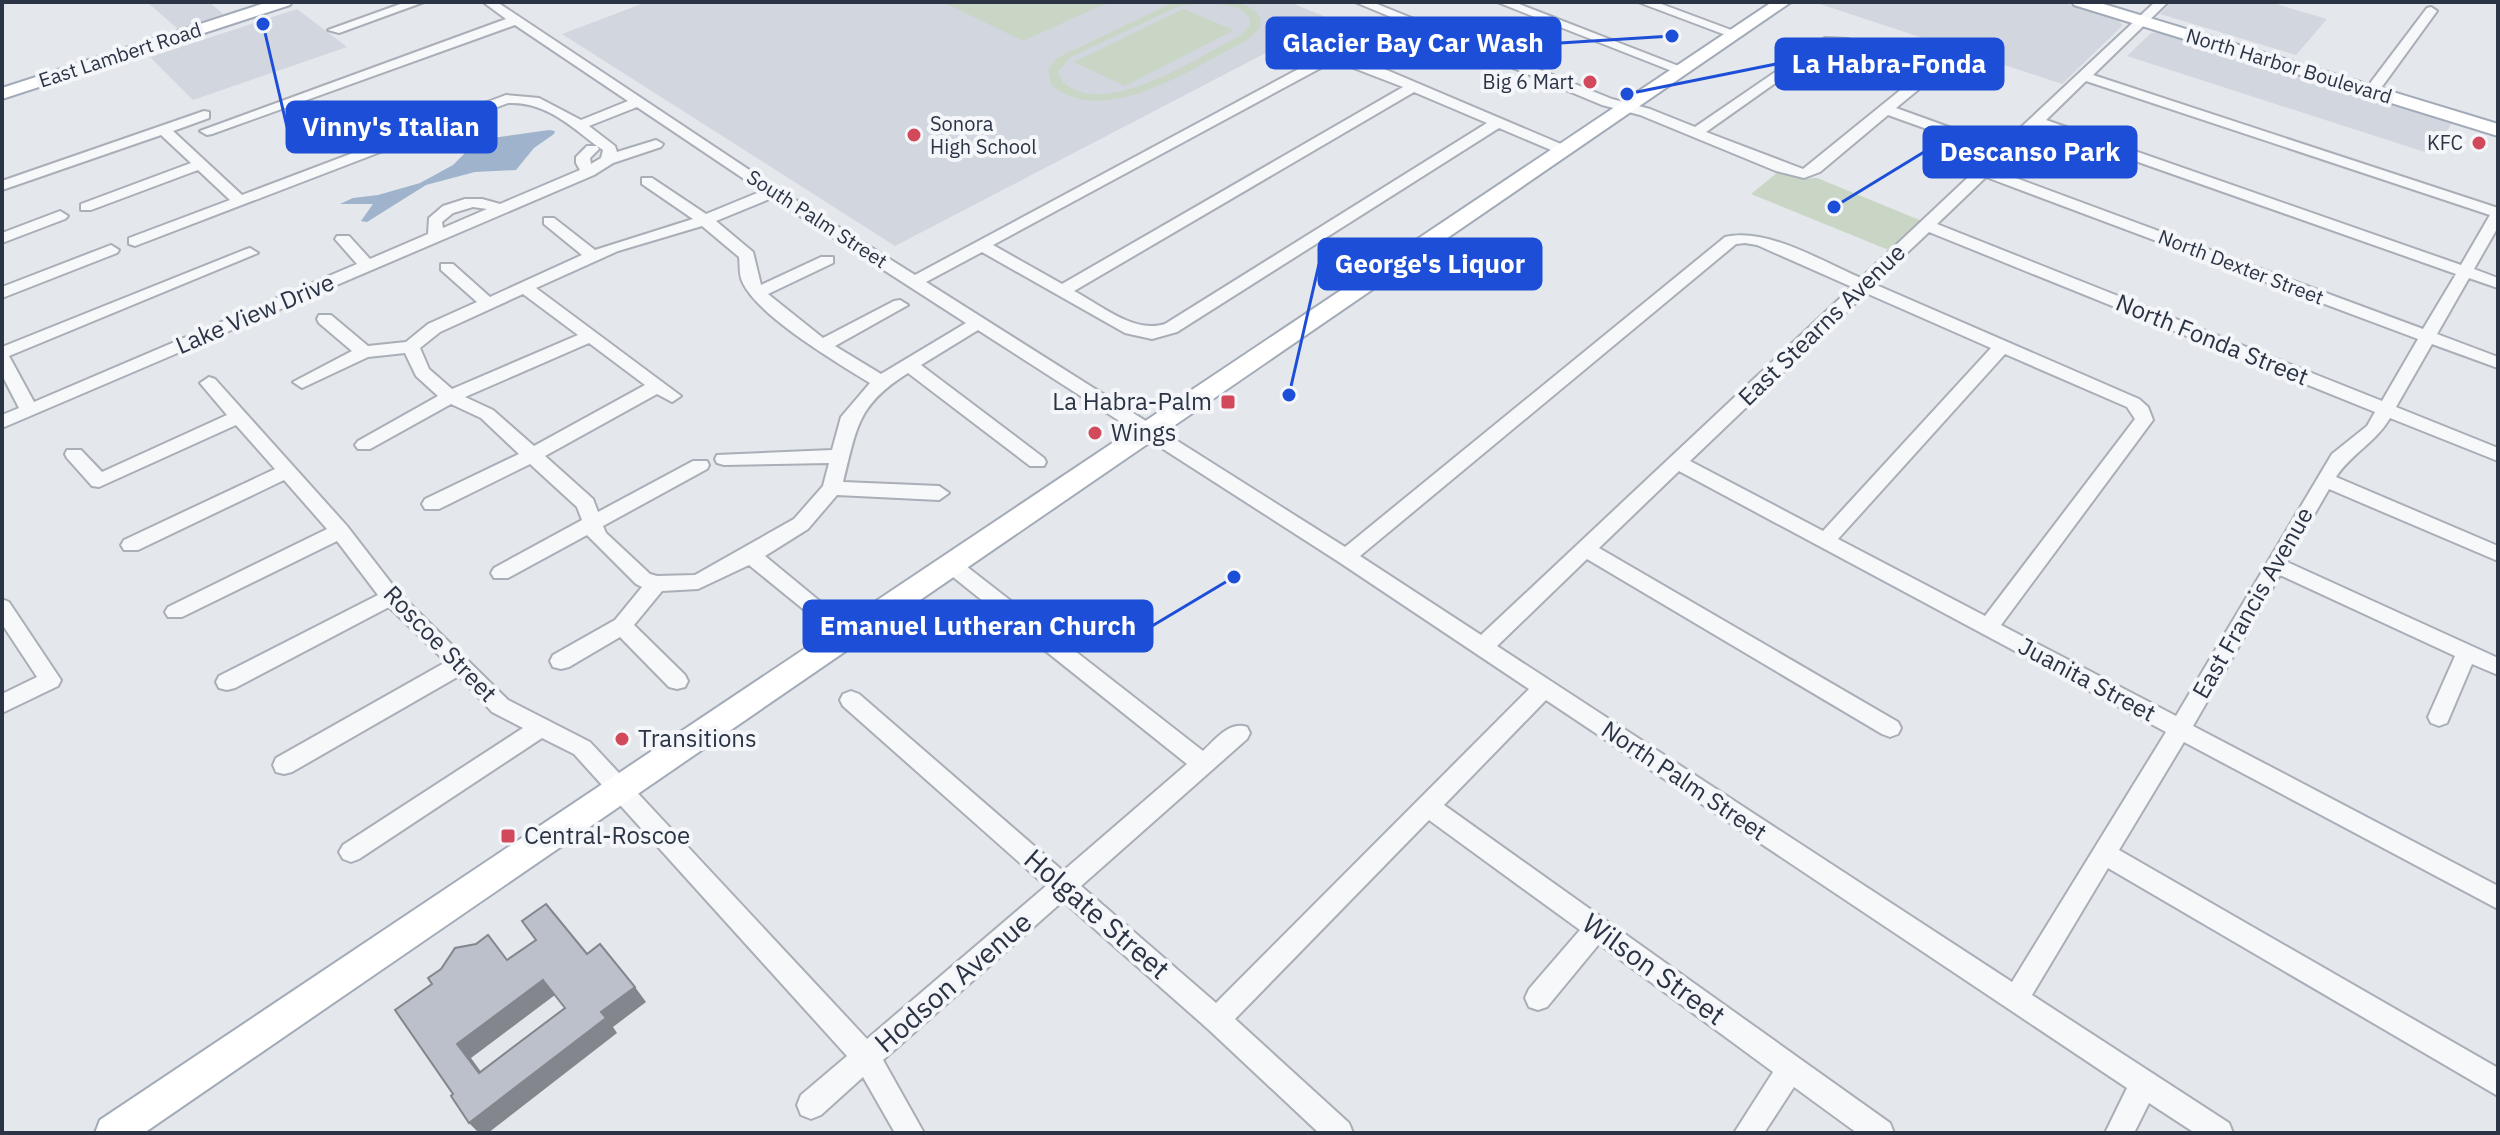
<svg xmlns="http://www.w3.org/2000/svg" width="2500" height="1135" viewBox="0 0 2500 1135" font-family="'IBM Plex Sans',sans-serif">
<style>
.built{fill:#d2d6de}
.green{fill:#c9d6c5}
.water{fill:#9fb4cc}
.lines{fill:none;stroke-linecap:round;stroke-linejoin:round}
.minor-casing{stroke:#a9aeb7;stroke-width:4}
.major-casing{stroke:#a3abb8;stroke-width:4}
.minor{fill:#f7f8fa;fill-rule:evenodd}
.major{fill:#fff;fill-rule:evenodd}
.shaded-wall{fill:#83868d}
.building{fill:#bbc0ca;stroke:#83868d;stroke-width:2;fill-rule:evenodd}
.poi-dot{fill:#d1495b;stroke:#f4f6f9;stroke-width:3}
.labels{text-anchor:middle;stroke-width:8;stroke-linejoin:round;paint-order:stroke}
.far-street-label{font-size:20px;fill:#2b3445;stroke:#f4f6f9}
.far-poi-label{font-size:20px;fill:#2b3445;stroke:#f4f6f9;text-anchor:end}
.street-label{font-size:24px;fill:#2b3445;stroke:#f4f6f9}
.poi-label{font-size:24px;fill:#2b3445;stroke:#f4f6f9;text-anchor:start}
.near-street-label{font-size:28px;fill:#2b3445;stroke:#f4f6f9}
.leader{fill:none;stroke:#1d4ed8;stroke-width:3}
.callout-dot{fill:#1d4ed8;stroke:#f4f6f9;stroke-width:3}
.callout{fill:#1d4ed8;stroke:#1d4ed8;stroke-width:3}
.callout-label{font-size:26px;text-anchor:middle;font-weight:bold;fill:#fff}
</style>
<rect width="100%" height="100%" fill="#e4e7ec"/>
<g class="built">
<polygon points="147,2 209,2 223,14 178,29"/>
<polygon points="647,2 1289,2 1331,19 895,246 562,34"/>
<polygon points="1814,2 2060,2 2117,20 2123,25 2062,84"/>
<polygon points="2172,2 2269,2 2327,19 2296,55 2160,14"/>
<polygon points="297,9 347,47 193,100 150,57"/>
<polygon points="2160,32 2452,123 2431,154 2127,56 2151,33"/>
</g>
<g class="green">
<polygon points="943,2 1109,2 1023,41"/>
<path d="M1174 2H1210L1179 6 1071 57 1058 71 1062 81C1103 122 1199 56 1240 36L1250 25V18L1239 8 1211 2C1232 2 1249 0 1261 19L1260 28 1247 40C1196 66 1105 130 1051 85L1048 69 1057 58Z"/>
<polygon points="1183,9 1234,30 1125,86 1074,62"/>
<polygon points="1778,172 1800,179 1817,178 1922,221 1891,251 1751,194"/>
</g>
<polygon class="water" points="549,130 555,131 554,134 534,148 516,170 475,172 426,185 367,222 361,221 373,204 340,204 353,198 378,195 420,183 453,165 478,140"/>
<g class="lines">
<defs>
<g id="minor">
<polygon points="406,2 424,2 339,33 328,30"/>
<path d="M483 2H497L778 189 915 275 1319 58 1338 54 1356 57 1568 147V153H1558L1499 128 1177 332 1152 339 1125 333 982 252 926 282 1345 547 1725 237C1767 227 1823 262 1861 278L1994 153 1888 115 1820 172 1804 178 1776 171 1640 115 1602 105 1355 2H1372L1612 99 1650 109 1695 127 1825 38 1847 39 1882 48 1931 70 1930 80 1896 108 2001 146 2155 2H2168L2093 75 2498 208V227L2474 269 2498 278V288L2469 278 2437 334 2498 357V368L2432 344 2396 407 2498 448V461L2390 418C2376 442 2351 454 2336 477L2498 546V561L2329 489 2287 562 2498 658V675L2472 664 2447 723 2439 726 2431 723 2428 717 2455 656 2280 575 2193 726 2498 886V909L2184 742 2119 850 2498 1068V1096L2108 868 2032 995 2229 1123 2233 1133H2195L2149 1103 2134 1133H2105L2127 1088 1546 700 1444 805 1890 1123 1894 1133H1857L1794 1087 1764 1133H1734L1773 1072 1599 944 1547 1007 1538 1010 1529 1007 1525 998 1529 989 1580 930 1429 820 1235 1019 1349 1123 1353 1133H1319L1208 1029 1063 901 883 1060 924 1133H895L863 1077 821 1115 811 1119 801 1115 797 1105 801 1095 847 1056 574 754 542 738 359 859 351 862 343 859 339 852 343 845 523 728 492 712 459 676 292 772 284 774 276 772 273 765 276 758 446 662 389 607 235 688 227 690 219 688 216 682 219 676 378 595 337 541 182 617H168L165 612 168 607 327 529 284 480 138 550H124L121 545 124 540 275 469 236 425 99 487 92 486 67 458 65 454 67 450H81L102 472 227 415 200 383 209 377 215 379 347 526 398 592 508 700 590 742 867 1039 1046 886 843 706 840 700 843 694 851 691 859 694 1063 871 1187 764 943 569 940 564 943 559H957L1203 751C1215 740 1229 721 1247 727L1250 733 1247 739 1081 886 1216 1003 1529 689 1339 562 978 330 921 365 1044 458 1046 462 1044 466H1030L908 373C857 405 857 427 843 482L939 486 949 493 939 500 837 495 808 529 765 556 822 603 825 608 822 613H808L749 565 698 589 662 591 634 625 685 675 688 681 685 687 677 689 669 687 620 637 569 667 561 669 553 667 550 661 553 655 615 620 642 587 636 584 587 535 508 578H494L491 573 494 568 582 520 577 507 530 464 439 509H425L422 504 425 499 519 454 481 418 451 404 370 449H358L355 445 358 441 438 396 416 376 405 353 368 357 302 388 293 382 352 351 319 323 317 319 319 315H331L368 346 406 342 428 324 477 302 441 270V264H453L490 297 582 255 544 224V218H554L595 250 693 219 642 184V178H652L706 214 762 191 637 107 589 126 615 146 617 152 656 140 663 144 661 147 613 163 594 175 2 428V415L19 408 2 375V347L244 250 250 248 258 253 9 356 34 402 357 264 335 239 337 236H349L370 259 428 234 429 218 443 206 465 199H482L500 204 580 170 576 163V157L587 146H597C570 125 544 101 508 103L135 246 129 244V238L230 200 198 170 91 210H81V204L191 163 161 135 2 190V181L204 111 209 112V118L173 131 242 195 506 95 539 98 581 120 628 101 515 25 212 134 207 135 200 131 506 19ZM1828 46 1872 54 1919 75 1803 169 1706 132ZM1338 62 1403 87 1062 284 993 245 1328 64ZM2086 81 2490 215 2461 265 2046 120ZM1414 92 1487 123 1165 324C1134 334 1101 305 1074 291ZM2039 127 2456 274 2423 329 1994 170ZM597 146 603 150 601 158 591 164 590 158 599 149ZM1986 177 2418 339 2382 401 1937 224ZM772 198 966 323 881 374 835 346 908 305 900 300 894 301 823 338 768 294 833 263V257H821L761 285 753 252 716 221ZM473 207 487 209 443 228 442 222 453 213ZM702 226 739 257C740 265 739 274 742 281 756 315 838 363 870 383L841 417 832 450 717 455 715 459 717 463 724 465 829 463 823 486 794 519 695 575 657 576 650 574 606 533 603 526 707 469 709 465 707 461H693L598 512 593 499 545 456 657 394 672 402 681 396 536 288 618 251ZM1929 232 2375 412 2367 426 2332 454 2176 716 2001 625 2150 424 2153 420 2148 407 2139 399 1874 284ZM1745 243 1757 245 1852 287 1481 635 1360 556 1736 244ZM1866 293 1991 348 1823 531 1690 461ZM523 294 578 335 452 389 429 369 420 348 440 332ZM589 343 645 385 534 446 493 410 465 397ZM2005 354 2127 407 2135 419 1985 616 1838 539ZM1679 471 2166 732 2012 982 1497 646 1587 559 1882 734 1890 737 1898 734 1901 728 1898 722 1599 548Z"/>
<polygon points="1497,2 1514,2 1689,70 1677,73"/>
<polygon points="1638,2 1656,2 1742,34 1731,37"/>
<polygon points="2431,7 2437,11 2381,88 2371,88 2371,82 2427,8"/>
<polygon points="60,211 68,216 65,219 2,243 2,233"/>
<polygon points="111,245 119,250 117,253 2,298 2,287"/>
<polygon points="2,599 9,602 61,680 58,686 2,713 2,694 37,677 2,624"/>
</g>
<g id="major">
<polygon points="268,2 292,2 290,5 2,99 2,88"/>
<polygon points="1772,2 1791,2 144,1133 95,1133 100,1120"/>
<polygon points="2072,2 2097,2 2498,124 2498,136 2074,5"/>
</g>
</defs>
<use href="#minor" class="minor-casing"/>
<use href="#major" class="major-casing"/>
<use href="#minor" class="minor"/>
<use href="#major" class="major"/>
</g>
<g class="shaded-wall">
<polygon points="543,980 555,995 471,1058 492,1087 479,1073 457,1044"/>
<polygon points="635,987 646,1002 613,1027 617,1033 488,1133 479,1133 469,1123 601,1012"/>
</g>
<path class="building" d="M546 904 587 954 600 944 635 987 601 1012 606 1018 469 1123 451 1096 453 1094 395 1010 432 984 428 978 441 969 455 948 476 944 488 935 507 960 536 940 522 921ZM543 980 565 1008 479 1073 457 1044Z"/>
<g class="poi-dot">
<circle cx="1590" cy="82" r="8"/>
<circle cx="914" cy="135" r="8"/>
<circle cx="2479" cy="143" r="8"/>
<rect x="1220" y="394" width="16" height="16" rx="4"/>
<circle cx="1095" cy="433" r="8"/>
<circle cx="622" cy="739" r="8"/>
<rect x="500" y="828" width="16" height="16" rx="4"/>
</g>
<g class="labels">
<g class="far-street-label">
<text transform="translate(120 55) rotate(-18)" y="7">East Lambert Road</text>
<text transform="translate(2289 66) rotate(17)" y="7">North Harbor Boulevard</text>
<text transform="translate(817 219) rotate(33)" y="7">South Palm Street</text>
<text transform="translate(2241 267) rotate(21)" y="7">North Dexter Street</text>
</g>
<g class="far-poi-label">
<text x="1574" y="89">Big 6 Mart</text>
<text x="930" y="131" text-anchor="start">Sonora<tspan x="930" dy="23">High School</tspan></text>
<text x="2463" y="150">KFC</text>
</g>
<g class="street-label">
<text transform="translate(255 314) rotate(-23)" y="8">Lake View Drive</text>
<text transform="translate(1822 325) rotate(-44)" y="8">East Stearns Avenue</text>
<text transform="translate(2212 340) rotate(22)" y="8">North Fonda Street</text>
<text transform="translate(2253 603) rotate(-60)" y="8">East Francis Avenue</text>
<text transform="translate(440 644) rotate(46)" y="8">Roscoe Street</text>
<text transform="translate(2087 680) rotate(28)" y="8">Juanita Street</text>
<text transform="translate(1684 781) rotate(34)" y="8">North Palm Street</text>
</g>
<g class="poi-label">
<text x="1212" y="410" text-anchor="end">La Habra-Palm</text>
<text x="1111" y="441">Wings</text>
<text x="638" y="747">Transitions</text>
<text x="524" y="844">Central-Roscoe</text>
</g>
<g class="near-street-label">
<text transform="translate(1097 914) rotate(41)" y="10">Holgate Street</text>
<text transform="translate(1654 969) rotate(36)" y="10">Wilson Street</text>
<text transform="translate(953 982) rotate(-41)" y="10">Hodson Avenue</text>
</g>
</g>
<path class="leader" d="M1672 36L1560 43M1627 94L1776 64M263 24L287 127M1834 207L1924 152M1289 395L1319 264M1234 577L1152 626"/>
<g class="callout-dot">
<circle cx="1672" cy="36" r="8"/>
<circle cx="1627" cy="94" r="8"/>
<circle cx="263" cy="24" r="8"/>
<circle cx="1834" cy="207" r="8"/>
<circle cx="1289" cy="395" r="8"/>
<circle cx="1234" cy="577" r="8"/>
</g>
<g class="callout">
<rect x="1267" y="18" width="293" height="50" rx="8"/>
<rect x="1776" y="39" width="227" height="50" rx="8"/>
<rect x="287" y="102" width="209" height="50" rx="8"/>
<rect x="1924" y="127" width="212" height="50" rx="8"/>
<rect x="1319" y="239" width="222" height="50" rx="8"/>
<rect x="804" y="601" width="348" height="50" rx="8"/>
</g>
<g class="callout-label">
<text x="1413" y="52">Glacier Bay Car Wash</text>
<text x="1889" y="73">La Habra-Fonda</text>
<text x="391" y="136">Vinny's Italian</text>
<text x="2030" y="161">Descanso Park</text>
<text x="1430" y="273">George's Liquor</text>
<text x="978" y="635">Emanuel Lutheran Church</text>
</g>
<rect width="2500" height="1135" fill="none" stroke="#2b3445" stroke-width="8"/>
</svg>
